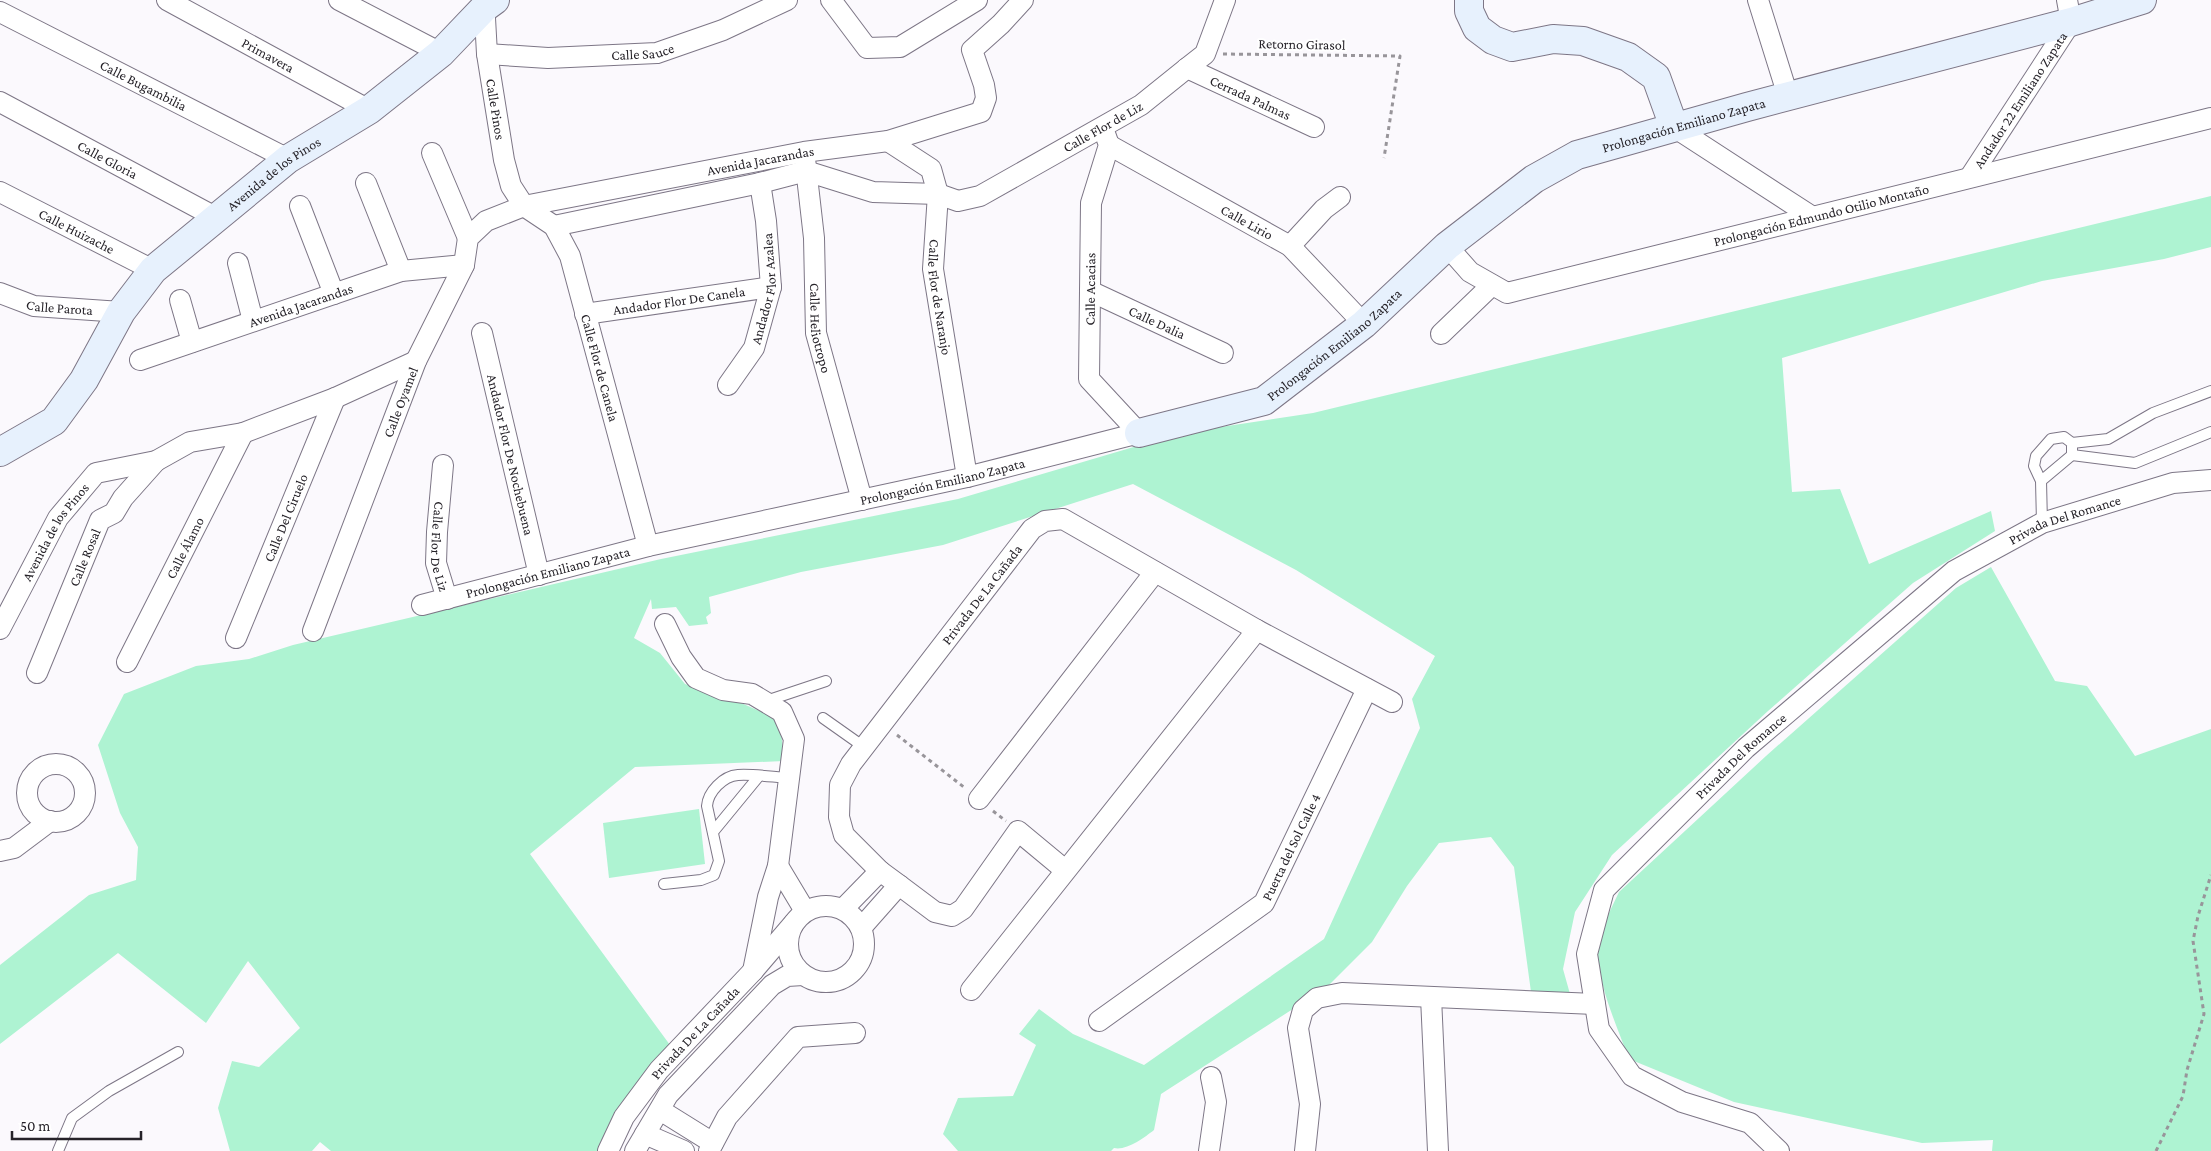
<svg xmlns="http://www.w3.org/2000/svg" width="2211" height="1151" viewBox="0 0 2211 1151" font-family="'Crimson Pro',serif">
<style>
.green{fill:#aef3d2}
.lines{fill:none;stroke-linecap:round;stroke-linejoin:round}
.lane-casing{stroke:#7d7686;stroke-width:12}
.street-casing{stroke:#7d7686;stroke-width:22}
.secondary-casing{stroke:#7d7686;stroke-width:30}
.path{stroke:#98959a;stroke-width:3;stroke-dasharray:4 4;stroke-linecap:butt}
.lane{stroke:#fff;stroke-width:10}
.street{stroke:#fff;stroke-width:20}
.secondary{stroke:#e7f1fd;stroke-width:28}
.labels{text-anchor:middle;stroke-width:4;stroke-linejoin:round;paint-order:stroke}
.street-label{font-size:14px;fill:#262329;stroke:#fff}
</style>
<rect width="100%" height="100%" fill="#fbf9fd"/>
<g class="green">
<path d="M2211 196V247L2164 259 2042 281 1782 358 1792 492 1840 489 1869 564 1991 511 1995 531 1913 583 1768 711 1612 855 1575 912 1563 969 1570 994 1531 992 1514 867 1491 837 1439 843 1407 886 1372 942 1327 987 1161 1094 1154 1130C1144 1138 1126 1151 1114 1148L1111 1151H958L943 1134 958 1098 1013 1096 1036 1045 1019 1034 1039 1009 1073 1034 1144 1065 1324 939 1420 728 1412 699 1435 656 1296 570 1133 484 943 545 801 572 709 597 711 613 706 617 708 624 689 626 676 607 652 609 651 599 634 638 660 653 685 684 732 699 780 720 784 761 635 767 530 854 670 1045 606 1130 601 1151H331L320 1142 312 1151H230L218 1108 232 1061 259 1067 300 1028 248 961 206 1023 118 953 0 1044V965L89 895 136 880 138 847 120 813 98 745 124 694 196 666 249 659 293 645 661 559 958 499 1181 433 1313 413Z"/>
<path d="M1991 567 2055 681 2087 686 2135 756 2211 729V1151H1992L1993 1140 1922 1143 1734 1102 1629 1059C1618 1029 1598 985 1598 953 1599 931 1610 911 1619 892L1766 756 1956 588Z"/>
<polygon points="699,809 705,864 609,878 603,823"/>
</g>
<g class="lines">
<defs>
<g id="lane">
<polyline points="2072,443 2108,439 2153,413 2211,391"/>
<polyline points="2072,455 2135,463 2211,432"/>
<polyline points="2041,481 2072,455 2072,443 2064,437 2051,439 2036,456 2034,466 2041,481 2042,523"/>
<polyline points="766,701 826,681"/>
<polyline points="823,718 864,747"/>
<polyline points="713,832 759,776"/>
<path d="M664 884 701 880 714 875 719 861 707 806C708 792 723 776 738 775 754 774 773 777 789 778"/>
<polyline points="58,1151 72,1118 109,1091 178,1052"/>
</g>
<g id="street">
<path id="s1" d="M167 0 369 110"/>
<polyline points="339,0 441,53"/>
<path id="s2" d="M484 0 487 54 504 160 511 186 524 206 554 226 570 256 648 546"/>
<polyline points="831,0 867,48 900,47 977,0"/>
<polyline points="1758,0 1788,96"/>
<path id="s3" d="M0 12 288 159"/>
<path id="s4" d="M487 54 548 58 657 53 723 30 787 0"/>
<path id="s5" d="M1187 68 1314 127"/>
<path id="s6" d="M0 102 217 218"/>
<polyline points="1674,127 1811,216"/>
<path id="s7" d="M888 141 931 169 938 194 933 269 967 477"/>
<path id="s8" d="M1109 145 1290 246 1364 324"/>
<polyline points="432,153 468,238"/>
<path id="s9" d="M805 159 814 238 816 333 862 500"/>
<path id="s10" d="M1970 177 2071 22 2067 0"/>
<polyline points="366,183 401,271"/>
<path id="s11" d="M0 192 153 270"/>
<polyline points="300,206 334,294"/>
<path id="s12" d="M554 226 760 183 806 171 873 192 938 194 958 201 980 196 1141 105 1187 68 1205 54 1225 0"/>
<polyline points="1290,246 1324,209 1340,197"/>
<path id="s13" d="M1447 246 1470 272 1507 293 2211 118"/>
<polyline points="238,263 253,321"/>
<path id="s14" d="M1090 291 1223 353"/>
<path id="s15" d="M0 293 34 306 121 312"/>
<polyline points="180,300 192,342"/>
<path id="s16" d="M585 314 771 287"/>
<path id="s17" d="M482 333 539 575"/>
<polyline points="1441,334 1492,285"/>
<path id="s18" d="M140 360 401 271 464 265"/>
<path id="s19" d="M728 385 754 348 771 287 766 221 760 183"/>
<path id="s20" d="M443 465 437 532 436 563 447 599"/>
<path id="s21" d="M422 605 648 546 967 477 1139 433 1089 379 1091 203 1109 145 1103 128"/>
<polyline points="665,624 681,657 696,678 723,690 752,694 782,712 794,739 778,866 768,897 753,971"/>
<path id="s22" d="M0 629 58 518 96 473 156 461 190 442 243 433 335 398 416 361"/>
<path id="s23" d="M313 631 416 361 464 265 468 238 486 221 524 206 804 152 888 141 981 112 986 98 984 85 972 50 1001 24 1023 0"/>
<path id="s24" d="M236 638 335 398"/>
<path id="s25" d="M127 662 243 433"/>
<path id="s26" d="M37 673 100 520 114 513 123 498 156 461"/>
<circle cx="56" cy="793" r="29"/>
<polyline points="979,799 1155,572"/>
<polyline points="0,851 14,848 50,821"/>
<polyline points="778,866 805,911"/>
<path id="s27" d="M1065 870 1018 831 963 909 952 916 935 912 899 885 880 871 844 835 839 817 840 785 851 764 1032 529 1045 521 1063 519 1257 630 1392 702"/>
<circle cx="826" cy="944" r="38"/>
<polyline points="843,909 880,871"/>
<polyline points="861,928 899,885"/>
<polyline points="971,990 1257,630"/>
<polyline points="1431,997 1438,1151"/>
<path id="s28" d="M1099 1021 1264 903 1367 689"/>
<polyline points="660,1110 713,1143"/>
<polyline points="645,1134 684,1151"/>
<path id="s29" d="M608 1151 624 1117 659 1070 753 971 794 923"/>
<polyline points="635,1151 668,1095 772,985 787,976 803,975"/>
<polyline points="709,1151 727,1117 798,1037 855,1033"/>
<polyline points="1209,1151 1216,1102 1211,1077"/>
<polyline points="1305,1151 1310,1104 1298,1028 1303,1010 1317,998 1342,993 1595,1004"/>
<path id="s30" d="M1779 1151 1750 1123 1682 1102 1632 1076 1599 1029 1587 954 1604 890 1746 748 1954 571 2042 523 2173 483 2211 480"/>
</g>
<g id="secondary">
<polyline points="1469,0 1469,11 1477,28 1493,40 1512,47 1553,39 1583,41 1628,57 1656,77 1674,127"/>
<path id="s31" d="M1139 433 1264 401 1364 324 1447 246 1534 179 1577 155 1747 107 2071 22 2142 0"/>
<path id="s32" d="M0 452 54 421 84 380 121 312 153 270 288 159 369 110 441 53 484 8 495 0"/>
</g>
</defs>
<use href="#lane" class="lane-casing"/>
<use href="#street" class="street-casing"/>
<use href="#secondary" class="secondary-casing"/>
<g class="path">
<polyline points="1223,54 1400,56 1384,158"/>
<polyline points="897,735 965,788"/>
<polyline points="993,811 1006,821"/>
<polyline points="2156,1151 2183,1096 2187,1070 2204,1014 2193,941 2198,916 2211,875"/>
</g>
<use href="#lane" class="lane"/>
<use href="#street" class="street"/>
<use href="#secondary" class="secondary"/>
</g>
<g class="labels">
<g class="street-label">
<text transform="translate(1302 44) rotate(1)" y="5">Retorno Girasol</text>
<text dy="5" stroke="none"><textPath href="#s4" startOffset="156">Calle Sauce</textPath></text>
<text dy="5" stroke="none"><textPath href="#s1" startOffset="115">Primavera</textPath></text>
<text dy="5" stroke="none"><textPath href="#s3" startOffset="161">Calle Bugambilia</textPath></text>
<text dy="5" stroke="none"><textPath href="#s5" startOffset="70">Cerrada Palmas</textPath></text>
<text dy="5" stroke="none"><textPath href="#s10" startOffset="92">Andador 22 Emiliano Zapata</textPath></text>
<text dy="5" stroke="none"><textPath href="#s2" startOffset="110">Calle Pinos</textPath></text>
<text dy="5" stroke="none"><textPath href="#s31" startOffset="639">Prolongación Emiliano Zapata</textPath></text>
<text dy="5" stroke="none"><textPath href="#s12" startOffset="578">Calle Flor de Liz</textPath></text>
<text dy="5" stroke="none"><textPath href="#s6" startOffset="122">Calle Gloria</textPath></text>
<text dy="5" stroke="none"><textPath href="#s23" startOffset="730">Avenida Jacarandas</textPath></text>
<text dy="5" stroke="none"><textPath href="#s32" startOffset="398">Avenida de los Pinos</textPath></text>
<text dy="5" stroke="none"><textPath href="#s13" startOffset="401">Prolongación Edmundo Otilio Montaño</textPath></text>
<text dy="5" stroke="none"><textPath href="#s8" startOffset="158">Calle Lirio</textPath></text>
<text dy="5" stroke="none"><textPath href="#s11" startOffset="86">Calle Huizache</textPath></text>
<text dy="5" stroke="none"><textPath href="#s19" startOffset="106">Andador Flor Azalea</textPath></text>
<text dy="5" stroke="none"><textPath href="#s21" startOffset="901">Calle Acacias</textPath></text>
<text dy="5" stroke="none"><textPath href="#s7" startOffset="181">Calle Flor de Naranjo</textPath></text>
<text dy="5" stroke="none"><textPath href="#s16" startOffset="95">Andador Flor De Canela</textPath></text>
<text dy="5" stroke="none"><textPath href="#s18" startOffset="170">Avenida Jacarandas</textPath></text>
<text dy="5" stroke="none"><textPath href="#s15" startOffset="62">Calle Parota</textPath></text>
<text dy="5" stroke="none"><textPath href="#s14" startOffset="74">Calle Dalia</textPath></text>
<text dy="5" stroke="none"><textPath href="#s9" startOffset="170">Calle Heliotropo</textPath></text>
<text dy="5" stroke="none"><textPath href="#s31" startOffset="219">Prolongación Emiliano Zapata</textPath></text>
<text dy="5" stroke="none"><textPath href="#s2" startOffset="398">Calle Flor de Canela</textPath></text>
<text dy="5" stroke="none"><textPath href="#s23" startOffset="245">Calle Oyamel</textPath></text>
<text dy="5" stroke="none"><textPath href="#s17" startOffset="125">Andador Flor De Nochebuena</textPath></text>
<text dy="5" stroke="none"><textPath href="#s21" startOffset="535">Prolongación Emiliano Zapata</textPath></text>
<text dy="5" stroke="none"><textPath href="#s24" startOffset="130">Calle Del Ciruelo</textPath></text>
<text dy="5" stroke="none"><textPath href="#s30" startOffset="964">Privada Del Romance</textPath></text>
<text dy="5" stroke="none"><textPath href="#s22" startOffset="112">Avenida de los Pinos</textPath></text>
<text dy="5" stroke="none"><textPath href="#s20" startOffset="82">Calle Flor De Liz</textPath></text>
<text dy="5" stroke="none"><textPath href="#s25" startOffset="128">Calle Álamo</textPath></text>
<text dy="5" stroke="none"><textPath href="#s26" startOffset="125">Calle Rosal</textPath></text>
<text dy="5" stroke="none"><textPath href="#s21" startOffset="130">Prolongación Emiliano Zapata</textPath></text>
<text dy="5" stroke="none"><textPath href="#s27" startOffset="595">Privada De La Cañada</textPath></text>
<text dy="5" stroke="none"><textPath href="#s30" startOffset="559">Privada Del Romance</textPath></text>
<text dy="5" stroke="none"><textPath href="#s28" startOffset="265">Puerta del Sol Calle 4</textPath></text>
<text dy="5" stroke="none"><textPath href="#s29" startOffset="148">Privada De La Cañada</textPath></text>
</g>
</g>
<path d="M12 1131v8h129v-8" fill="none" stroke="#262329" stroke-width="2.5"/>
<text x="20" y="1131" font-size="15" fill="#262329" stroke="#ffffff" stroke-width="4" paint-order="stroke">50 m</text>
</svg>
